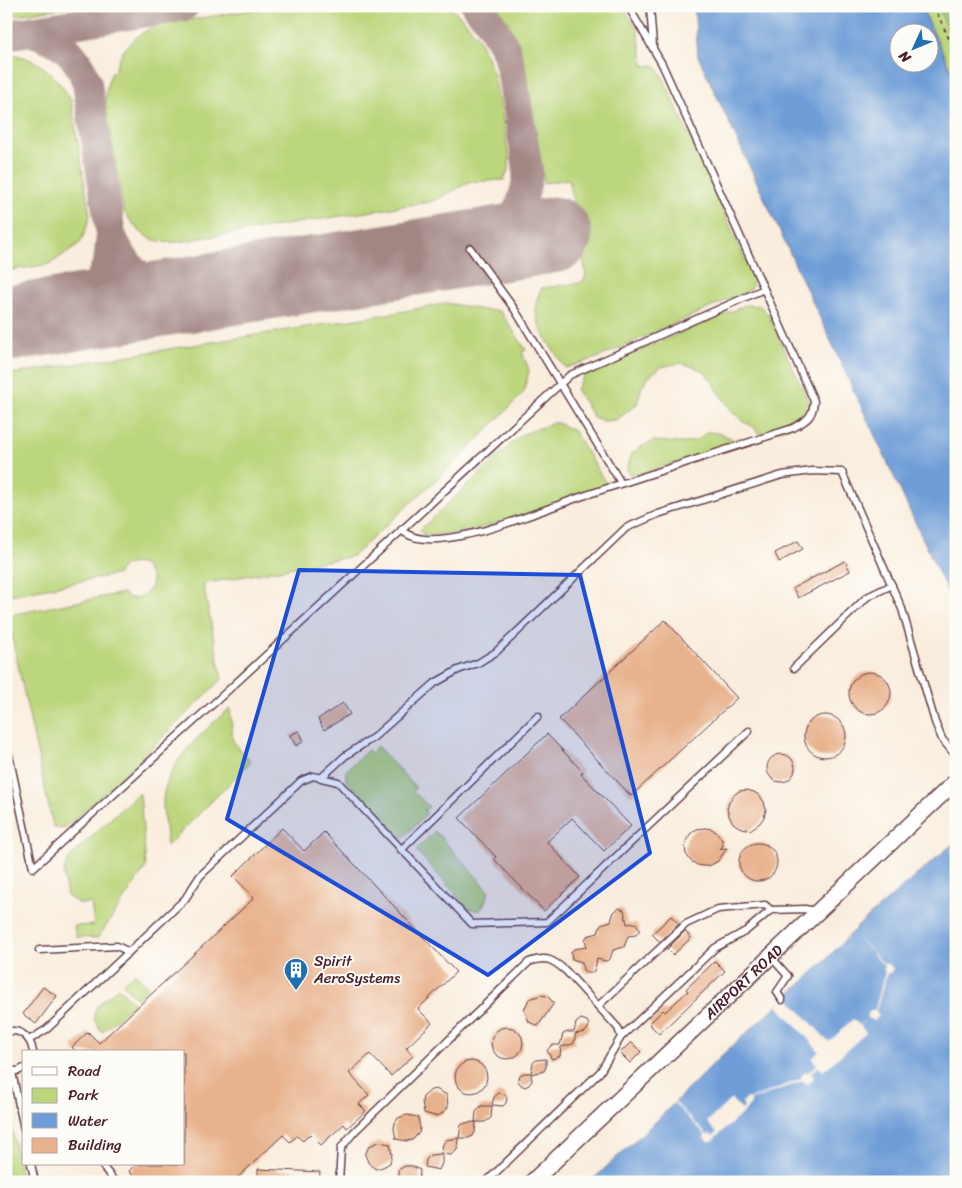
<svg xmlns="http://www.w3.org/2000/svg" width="962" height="1188" viewBox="0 0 962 1188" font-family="Sriracha,sans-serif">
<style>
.green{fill:#bbd67c;stroke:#827a54}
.forest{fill:#94b76c;stroke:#6f6b4c}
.water{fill:#6e9dd7;stroke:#5c5e81;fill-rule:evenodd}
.pier{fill:#f9eddd}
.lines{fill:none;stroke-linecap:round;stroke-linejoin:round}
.taxiway{stroke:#a28684;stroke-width:30}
.runway{stroke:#a28684;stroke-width:76}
.building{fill:#e8b28d}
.service-casing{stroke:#643e46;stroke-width:9}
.tertiary-casing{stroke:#643e46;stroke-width:18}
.path{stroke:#643e46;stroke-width:2;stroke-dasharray:4 4;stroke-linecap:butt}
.service{stroke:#fff;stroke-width:6}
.tertiary{stroke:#fff;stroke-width:15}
.marked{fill:#1d4ed8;fill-opacity:0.2;stroke:#1d4ed8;stroke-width:4;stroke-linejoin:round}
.labels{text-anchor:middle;stroke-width:4;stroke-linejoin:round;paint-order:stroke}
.poi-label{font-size:15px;fill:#4a1f2b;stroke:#fdfcf7;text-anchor:start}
.street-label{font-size:15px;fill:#4a1f2b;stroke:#fdfcf7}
</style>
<rect width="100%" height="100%" fill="#fdfcf7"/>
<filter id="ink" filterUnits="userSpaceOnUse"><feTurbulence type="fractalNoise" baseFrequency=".02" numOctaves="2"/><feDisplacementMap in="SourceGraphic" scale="10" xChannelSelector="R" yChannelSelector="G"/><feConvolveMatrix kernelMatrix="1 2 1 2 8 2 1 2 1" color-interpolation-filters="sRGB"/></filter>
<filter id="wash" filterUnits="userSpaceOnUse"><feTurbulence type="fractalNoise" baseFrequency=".0096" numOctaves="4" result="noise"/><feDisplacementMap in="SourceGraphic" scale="20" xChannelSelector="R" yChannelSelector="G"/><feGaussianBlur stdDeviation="1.12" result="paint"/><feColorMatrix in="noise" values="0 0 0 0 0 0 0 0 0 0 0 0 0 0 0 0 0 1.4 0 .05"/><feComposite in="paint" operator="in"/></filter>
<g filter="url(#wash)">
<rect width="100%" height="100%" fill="#f9eddd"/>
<g class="green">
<polygon points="6,6 73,6 6,17"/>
<path d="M275 6H448C497 41 499 102 509 157V167L504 180 469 182 442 197 429 202 178 242C149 244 140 234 124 212L106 110C105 96 106 85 112 72L115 71C120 49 134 37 154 26Z"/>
<path d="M497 6H622L637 27 644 66 655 65 662 75 754 279 750 290 597 358 565 368C550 343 524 317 542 288L580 283 584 280 586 275 569 179 544 183 525 65 510 25Z"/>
<polygon points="921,6 956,6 956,80"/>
<path d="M6 54C36 55 57 76 71 100L90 216 85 232 80 243 50 264 6 271Z"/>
<path d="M447 303 484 310 500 311 526 350 522 352 529 370 524 392 465 453 353 556 203 584 222 679 123 776 66 827 58 828 53 826 8 619 15 614 123 593 129 598C143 599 152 592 152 578L144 565C132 562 124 563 118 574L6 596V375L400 312Z"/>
<path d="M746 305 760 306 768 314 810 405C804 428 779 430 759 434L754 427 744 422 732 411 706 373 695 367 680 363 661 367 648 377 641 389 637 404 616 420 604 421 593 417 576 389 585 374Z"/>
<path d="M553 423H558L574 431 607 485C551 504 482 536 423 535L420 530 521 435Z"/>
<path d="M707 432C720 433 728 435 738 443L631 477 627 469 632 454 640 447 654 441 684 443 697 440Z"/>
<path d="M230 708 233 741 251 762 167 846C166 830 161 807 164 792 172 757 205 731 230 708Z"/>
<polygon points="377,746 416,788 413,791 429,807 424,810 427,813 404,837 400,837 346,780 346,771 368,750 371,753"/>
<path d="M140 794 146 867 98 938 76 937 74 926 94 925 91 903 80 904 67 896C64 877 60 868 74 853L136 795Z"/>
<polygon points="435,831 489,891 483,906 479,911 468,908 416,850"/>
<polygon points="135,973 148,987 137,999 122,983"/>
<path d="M118 987 134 1003 103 1032C82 1011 103 1002 118 987Z"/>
<polygon points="8,1109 22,1182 6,1182 6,1110"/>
</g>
<polygon class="forest" points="938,6 956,6 956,48 953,43"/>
<g class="water">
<path d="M694 6H921L956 81V610L698 56ZM900 32H930V62H900Z"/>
<polygon points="956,841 956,1182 590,1182 653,1124 721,1056 816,970 859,925"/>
</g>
<polygon class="pier" points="853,932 884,964 888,964 893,968 890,973 887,973 876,1011 879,1016 874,1021 867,1018 860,1025 866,1033 823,1071 818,1066 811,1073 814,1078 808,1084 803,1081 751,1100 751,1104 744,1112 711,1142 708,1142 704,1138 705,1135 674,1103 675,1102 707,1135 710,1134 713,1136 717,1133 707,1122 731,1099 742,1110 744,1107 742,1102 746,1098 750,1099 801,1079 801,1076 806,1072 809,1072 817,1064 812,1059 819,1051 777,1005 786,996 829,1042 853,1019 859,1025 867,1018 869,1012 875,1010 885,972 883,969 884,966"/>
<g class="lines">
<g class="taxiway">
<path d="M32 32C61 41 77 53 87 83L111 235"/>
<polyline points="6,35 184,6"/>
<path d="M470 248C508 230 525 213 528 169L511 69 506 50 487 18 476 6"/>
<path d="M47 316 68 309 83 298 99 282 108 263 111 235C131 280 155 292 204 290"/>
</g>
<polyline class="runway" points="6,324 554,235"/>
</g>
<g id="blocks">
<g class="building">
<polygon points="798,541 803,549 779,562 775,553"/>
<polygon points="845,561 850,571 798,598 793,588"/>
<polygon points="665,620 737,698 631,796 559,719"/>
<circle cx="870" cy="693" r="21"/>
<polygon points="343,703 350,714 324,730 318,719"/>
<circle cx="825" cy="736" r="21"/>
<polygon points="299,731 304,741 296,746 290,735"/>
<polygon points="547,734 583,772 581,774 631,826 604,851 572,818 547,842 580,877 544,911 494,859 496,857 459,818"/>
<circle cx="781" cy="768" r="14"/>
<polygon points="747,790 754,792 760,796 764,802 766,810 764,817 760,823 750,830 739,827 733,823 729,816 727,809 729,802 733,796 739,791"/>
<polygon points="282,828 304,851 324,832 456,972 418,1009 432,1023 406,1048 413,1056 391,1076 370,1054 349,1073 369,1095 359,1104 366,1111 347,1128 344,1124 321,1145 310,1134 303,1141 297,1136 290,1142 283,1135 233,1182 139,1182 129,1171 136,1164 184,1164 184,1052 76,1052 72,1047 88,1032 99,1043 254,898 233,876"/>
<polygon points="705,828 712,829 718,834 722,840 723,846 720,849 727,848 718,861 711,865 704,866 697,865 690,860 686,854 685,847 687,839 691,833 697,829"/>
<circle cx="758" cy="862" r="19"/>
<polygon points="619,908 624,910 627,924 636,923 640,930 636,935 628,936 624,947 613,950 610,959 606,961 597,959 595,970 591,973 587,973 583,970 582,962 572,959 571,952 574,949 587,947 585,940 587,936 598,933 601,924 611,921 614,912"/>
<polygon points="671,916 679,924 660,942 652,934"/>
<polygon points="685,931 691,938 673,955 667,949"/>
<polygon points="715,961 725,971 659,1034 649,1024 663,1010 665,1012 688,991 686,989"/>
<polygon points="43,987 57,996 36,1024 23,1014"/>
<polygon points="541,995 547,996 554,1003 538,1026 529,1022 524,1010 529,999"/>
<polygon points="581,1019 587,1021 589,1025 588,1029 585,1032 575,1034 575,1040 573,1044 561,1047 560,1056 552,1059 547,1051 549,1048 552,1045 560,1045 563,1034 567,1032 574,1032 576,1023"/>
<circle cx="507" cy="1043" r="16"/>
<polygon points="631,1042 641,1052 630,1063 620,1053"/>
<polygon points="546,1059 546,1067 544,1071 531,1074 532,1081 529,1085 525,1087 521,1085 518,1081 520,1075 524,1073 531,1073 533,1063 536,1060"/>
<circle cx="471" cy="1077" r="16"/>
<polygon points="436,1089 447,1095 448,1108 440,1115 435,1116 424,1113 422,1102 423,1097 431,1090"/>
<polygon points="499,1093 505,1094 507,1098 506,1103 503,1106 492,1105 494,1097"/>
<polygon points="481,1106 492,1106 491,1118 485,1122 475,1122 476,1112"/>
<polygon points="407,1115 418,1117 420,1128 419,1133 412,1140 407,1141 396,1139 394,1128 395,1123 398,1118"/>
<polygon points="476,1122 475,1132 473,1136 468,1138 459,1138 461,1125 465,1123"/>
<polygon points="458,1138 457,1150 451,1155 442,1154 442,1163 439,1170 425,1167 426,1160 430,1155 441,1154 443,1144 446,1140"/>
<polygon points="379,1142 390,1144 392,1155 390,1163 383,1167 376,1169 369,1164 365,1155 369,1146"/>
<polygon points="405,1166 412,1166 420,1170 419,1182 399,1182 398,1170"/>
<polygon points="258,1169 320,1172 319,1182 258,1182"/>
</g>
</g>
</g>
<g filter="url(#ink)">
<use href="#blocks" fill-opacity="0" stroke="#643e46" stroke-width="1"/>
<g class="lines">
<defs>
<g id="service">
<polyline points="628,6 662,64 764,289"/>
<polyline points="650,6 653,46"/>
<polyline points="470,248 515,310 621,483"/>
<polyline points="794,668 867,597 892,585"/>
<path d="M6 741 33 868 224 694 570 375 764 289 814 401C813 417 807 420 793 428 723 450 653 473 583 496 542 510 490 533 448 538 432 540 414 541 401 530"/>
<polyline points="322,777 345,756 374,737 435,683 458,670 478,663 496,652 626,528 658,514 782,475 812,471 842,472 902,609 935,722 942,739 956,756"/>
<polyline points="401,850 538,716"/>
<polyline points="39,950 117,946 129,952"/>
<polyline points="771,957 788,976 777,992 782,1000"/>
<polyline points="598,1006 686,924 718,909 765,905 771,910"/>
<path d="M6 1032C21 1028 31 1038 33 1052"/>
<polyline points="29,1040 47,1029 185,899 200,876 301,781 313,776 338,782 472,924 547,922 749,731"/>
<polyline points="6,1071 18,1071 24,1068"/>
<polyline points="12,1072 24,1129"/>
<polyline points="31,1164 35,1182"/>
<polyline points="101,1164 115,1182"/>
<path d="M339 1182 341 1148 354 1132 529 962C547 956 552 959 566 971L618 1028 621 1037"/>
<polyline points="486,1182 600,1072 621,1037 715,948 746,931 771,910 805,909 815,911"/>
</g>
<g id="tertiary">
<path id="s1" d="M532 1182 956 781"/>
</g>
</defs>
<use href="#service" class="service-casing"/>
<use href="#tertiary" class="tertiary-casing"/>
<polyline class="path" points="934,6 956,54"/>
<use href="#service" class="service"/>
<use href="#tertiary" class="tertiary"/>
</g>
</g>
<path class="marked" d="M299 570 580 575 650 853 488 975 227 819Z"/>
<defs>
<symbol id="building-pin" viewBox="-11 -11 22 30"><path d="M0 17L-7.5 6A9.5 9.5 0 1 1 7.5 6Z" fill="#1f6fb2" stroke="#fdfcf7"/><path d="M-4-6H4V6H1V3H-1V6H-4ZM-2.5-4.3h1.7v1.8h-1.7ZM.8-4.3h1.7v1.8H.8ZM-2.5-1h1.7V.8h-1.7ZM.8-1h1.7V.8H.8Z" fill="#fff"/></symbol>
</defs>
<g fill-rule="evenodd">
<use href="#building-pin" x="282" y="956" width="28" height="38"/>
</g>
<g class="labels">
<g class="poi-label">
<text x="314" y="966">Spirit<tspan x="314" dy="17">AeroSystems</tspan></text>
</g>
<g class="street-label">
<text dy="5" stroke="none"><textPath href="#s1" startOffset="291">AIRPORT ROAD</textPath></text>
</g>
</g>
<rect width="962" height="1188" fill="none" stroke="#fdfcf7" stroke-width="25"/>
<rect x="22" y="1050" width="162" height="115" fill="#fdfcf7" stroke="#b5a4a5"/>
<rect x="32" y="1067" width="25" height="8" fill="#ffffff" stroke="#b5a4a5"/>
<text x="68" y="1076" font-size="15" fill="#4a1f2b">Road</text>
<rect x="32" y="1088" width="25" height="15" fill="#bbd67c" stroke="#b5a4a5"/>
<text x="68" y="1100" font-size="15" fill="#4a1f2b">Park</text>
<rect x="32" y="1113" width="25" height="15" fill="#6e9dd7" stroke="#b5a4a5"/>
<text x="68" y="1126" font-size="15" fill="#4a1f2b">Water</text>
<rect x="32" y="1138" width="25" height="15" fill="#e8b28d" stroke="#b5a4a5"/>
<text x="68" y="1150" font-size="15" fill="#4a1f2b">Building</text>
<g transform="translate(914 48) rotate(226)"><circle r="24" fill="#fdfcf7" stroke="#b5a4a5"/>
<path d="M0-4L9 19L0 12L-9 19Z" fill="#1f6fb2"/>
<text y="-8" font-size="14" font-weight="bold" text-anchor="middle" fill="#4a1f2b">N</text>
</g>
</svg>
